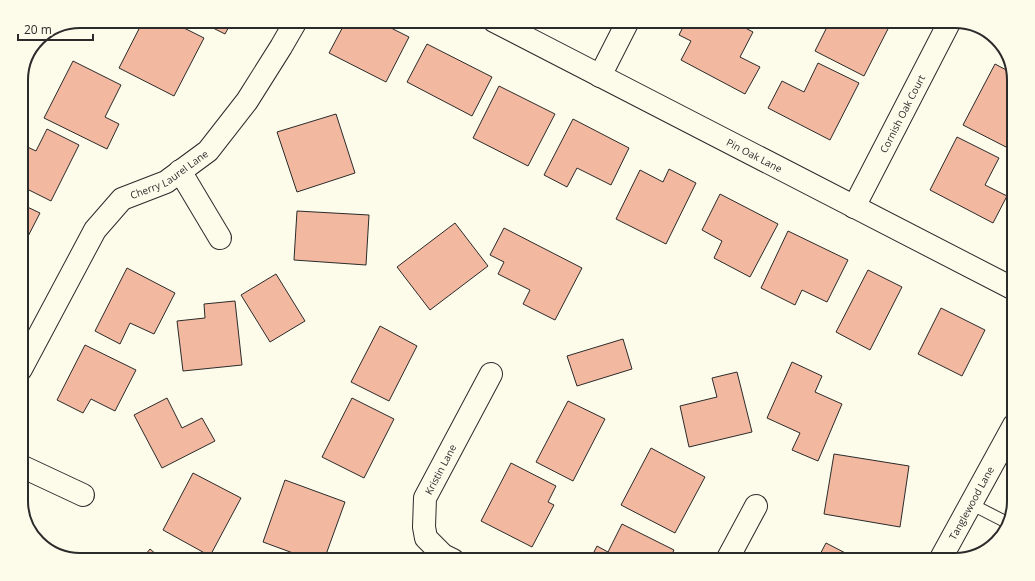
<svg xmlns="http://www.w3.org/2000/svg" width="1035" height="581" viewBox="0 0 1035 581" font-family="'Open Sans',sans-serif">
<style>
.building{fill:#f2b8a0;stroke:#2b2b2b}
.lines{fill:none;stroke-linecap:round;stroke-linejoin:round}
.service-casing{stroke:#2b2b2b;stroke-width:13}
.minor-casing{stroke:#2b2b2b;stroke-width:24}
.service{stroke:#fdfbea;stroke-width:11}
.minor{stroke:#fdfbea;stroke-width:22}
.labels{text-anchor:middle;stroke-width:3;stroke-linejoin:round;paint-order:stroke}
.street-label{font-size:10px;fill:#2b2b2b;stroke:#fdfbea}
.rim{fill:none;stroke:#2b2b2b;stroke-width:2}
</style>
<rect width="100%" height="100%" fill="#fdfbea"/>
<g class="building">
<polygon points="143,21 170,21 204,38 174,96 119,68"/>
<polygon points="199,21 232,21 225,34"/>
<polygon points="346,21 377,21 409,37 386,82 329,53"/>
<polygon points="686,21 732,21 753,32 740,57 760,67 745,94 681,60 691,41 679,35"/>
<polygon points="830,21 892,21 864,76 815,51"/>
<polygon points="427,44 492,77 472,116 407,82"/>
<polygon points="1005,51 1008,60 1002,57"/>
<polygon points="73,61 121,85 105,117 119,124 107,149 44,118"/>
<polygon points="818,63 859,83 830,140 768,108 782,81 804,92"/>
<polygon points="995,64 1012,73 1014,77 1014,131 1006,147 963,125"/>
<polygon points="499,86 555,114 528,166 473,138"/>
<polygon points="336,114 355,173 297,192 277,132"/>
<polygon points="573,119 629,148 611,185 577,168 567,187 544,175"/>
<polygon points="47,129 79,145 51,201 21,186 21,144 36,151"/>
<polygon points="957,137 999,158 985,185 1007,196 993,223 930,190"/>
<polygon points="669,169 696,183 666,244 616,219 640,170 663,182"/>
<polygon points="720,194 778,224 750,277 714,258 722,241 702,230"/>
<polygon points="21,204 40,213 21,250"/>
<polygon points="297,211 369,215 366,265 294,260"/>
<polygon points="455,223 488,266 430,310 397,267"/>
<polygon points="504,228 582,268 555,320 523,304 530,290 498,274 504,262 490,255"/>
<polygon points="788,231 848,260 827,302 802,290 795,305 761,288"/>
<polygon points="127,268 175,293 154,334 130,323 120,344 95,331"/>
<polygon points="868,270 902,287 870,350 836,332"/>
<polygon points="276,274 305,321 270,342 241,295"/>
<polygon points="235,301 242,365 183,371 177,321 205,318 204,304"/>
<polygon points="941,308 985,330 962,376 918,354"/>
<polygon points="380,326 417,346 389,401 351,382"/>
<polygon points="623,339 632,369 577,386 567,356"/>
<polygon points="85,345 136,370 115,411 91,399 83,413 57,400"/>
<polygon points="792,362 822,376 815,392 842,404 818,461 792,450 800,433 767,418"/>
<polygon points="737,372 752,432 689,447 680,406 717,397 712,378"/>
<polygon points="167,398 182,428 202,418 215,441 162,468 134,415"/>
<polygon points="352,398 394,419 364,478 322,457"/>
<polygon points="568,401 605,419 573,481 536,462"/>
<polygon points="651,448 705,477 675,533 621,505"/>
<polygon points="834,454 909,466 900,527 824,514"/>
<polygon points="511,463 556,486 548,502 554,505 532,547 481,521"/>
<polygon points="193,473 241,498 210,556 163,530"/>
<polygon points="285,480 345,502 324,560 312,560 263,542"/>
<polygon points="622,524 674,550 669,560 590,560 597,546 608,552"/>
<polygon points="826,543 859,560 817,560"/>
<polygon points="150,549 163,560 141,560"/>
</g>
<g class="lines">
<defs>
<polyline id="service" points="971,504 1008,523"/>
<g id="minor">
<path id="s1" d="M494 21 1014 289"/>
<polyline points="600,76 628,21"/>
<polyline points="180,171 220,238"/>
<path id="s2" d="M854 207 950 21"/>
<path id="s3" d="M21 369 95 230 122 199 166 182 208 151 247 101 281 47 296 21"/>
<polyline points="21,466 83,495"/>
<path id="s4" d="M453 560 443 555 426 538 424 527 425 498 491 374"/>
<polyline points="727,560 756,506"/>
<path id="s5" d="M940 560 1014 425"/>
</g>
</defs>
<use href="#service" class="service-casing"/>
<use href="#minor" class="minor-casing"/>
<use href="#service" class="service"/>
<use href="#minor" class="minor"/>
</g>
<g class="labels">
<g class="street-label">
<text dy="4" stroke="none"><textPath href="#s2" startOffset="105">Cornish Oak Court</textPath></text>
<text dy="4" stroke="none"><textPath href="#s1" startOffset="293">Pin Oak Lane</textPath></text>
<text dy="4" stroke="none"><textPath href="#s3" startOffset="252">Cherry Laurel Lane</textPath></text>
<text dy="4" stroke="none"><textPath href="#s4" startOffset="108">Kristin Lane</textPath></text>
<text dy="4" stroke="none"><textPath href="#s5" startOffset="65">Tanglewood Lane</textPath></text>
</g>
</g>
<path d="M0 0H1035V581H0ZM80 28H955A52 52 0 0 1 1007 80V501A52 52 0 0 1 955 553H80A52 52 0 0 1 28 501V80A52 52 0 0 1 80 28Z" fill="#fdfbea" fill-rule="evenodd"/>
<path class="rim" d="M80 28H955A52 52 0 0 1 1007 80V501A52 52 0 0 1 955 553H80A52 52 0 0 1 28 501V80A52 52 0 0 1 80 28Z"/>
<path d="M18 34v6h75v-6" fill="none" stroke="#2b2b2b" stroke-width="2"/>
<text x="24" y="34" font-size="12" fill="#2b2b2b" stroke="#fdfbea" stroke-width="3" paint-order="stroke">20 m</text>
</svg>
